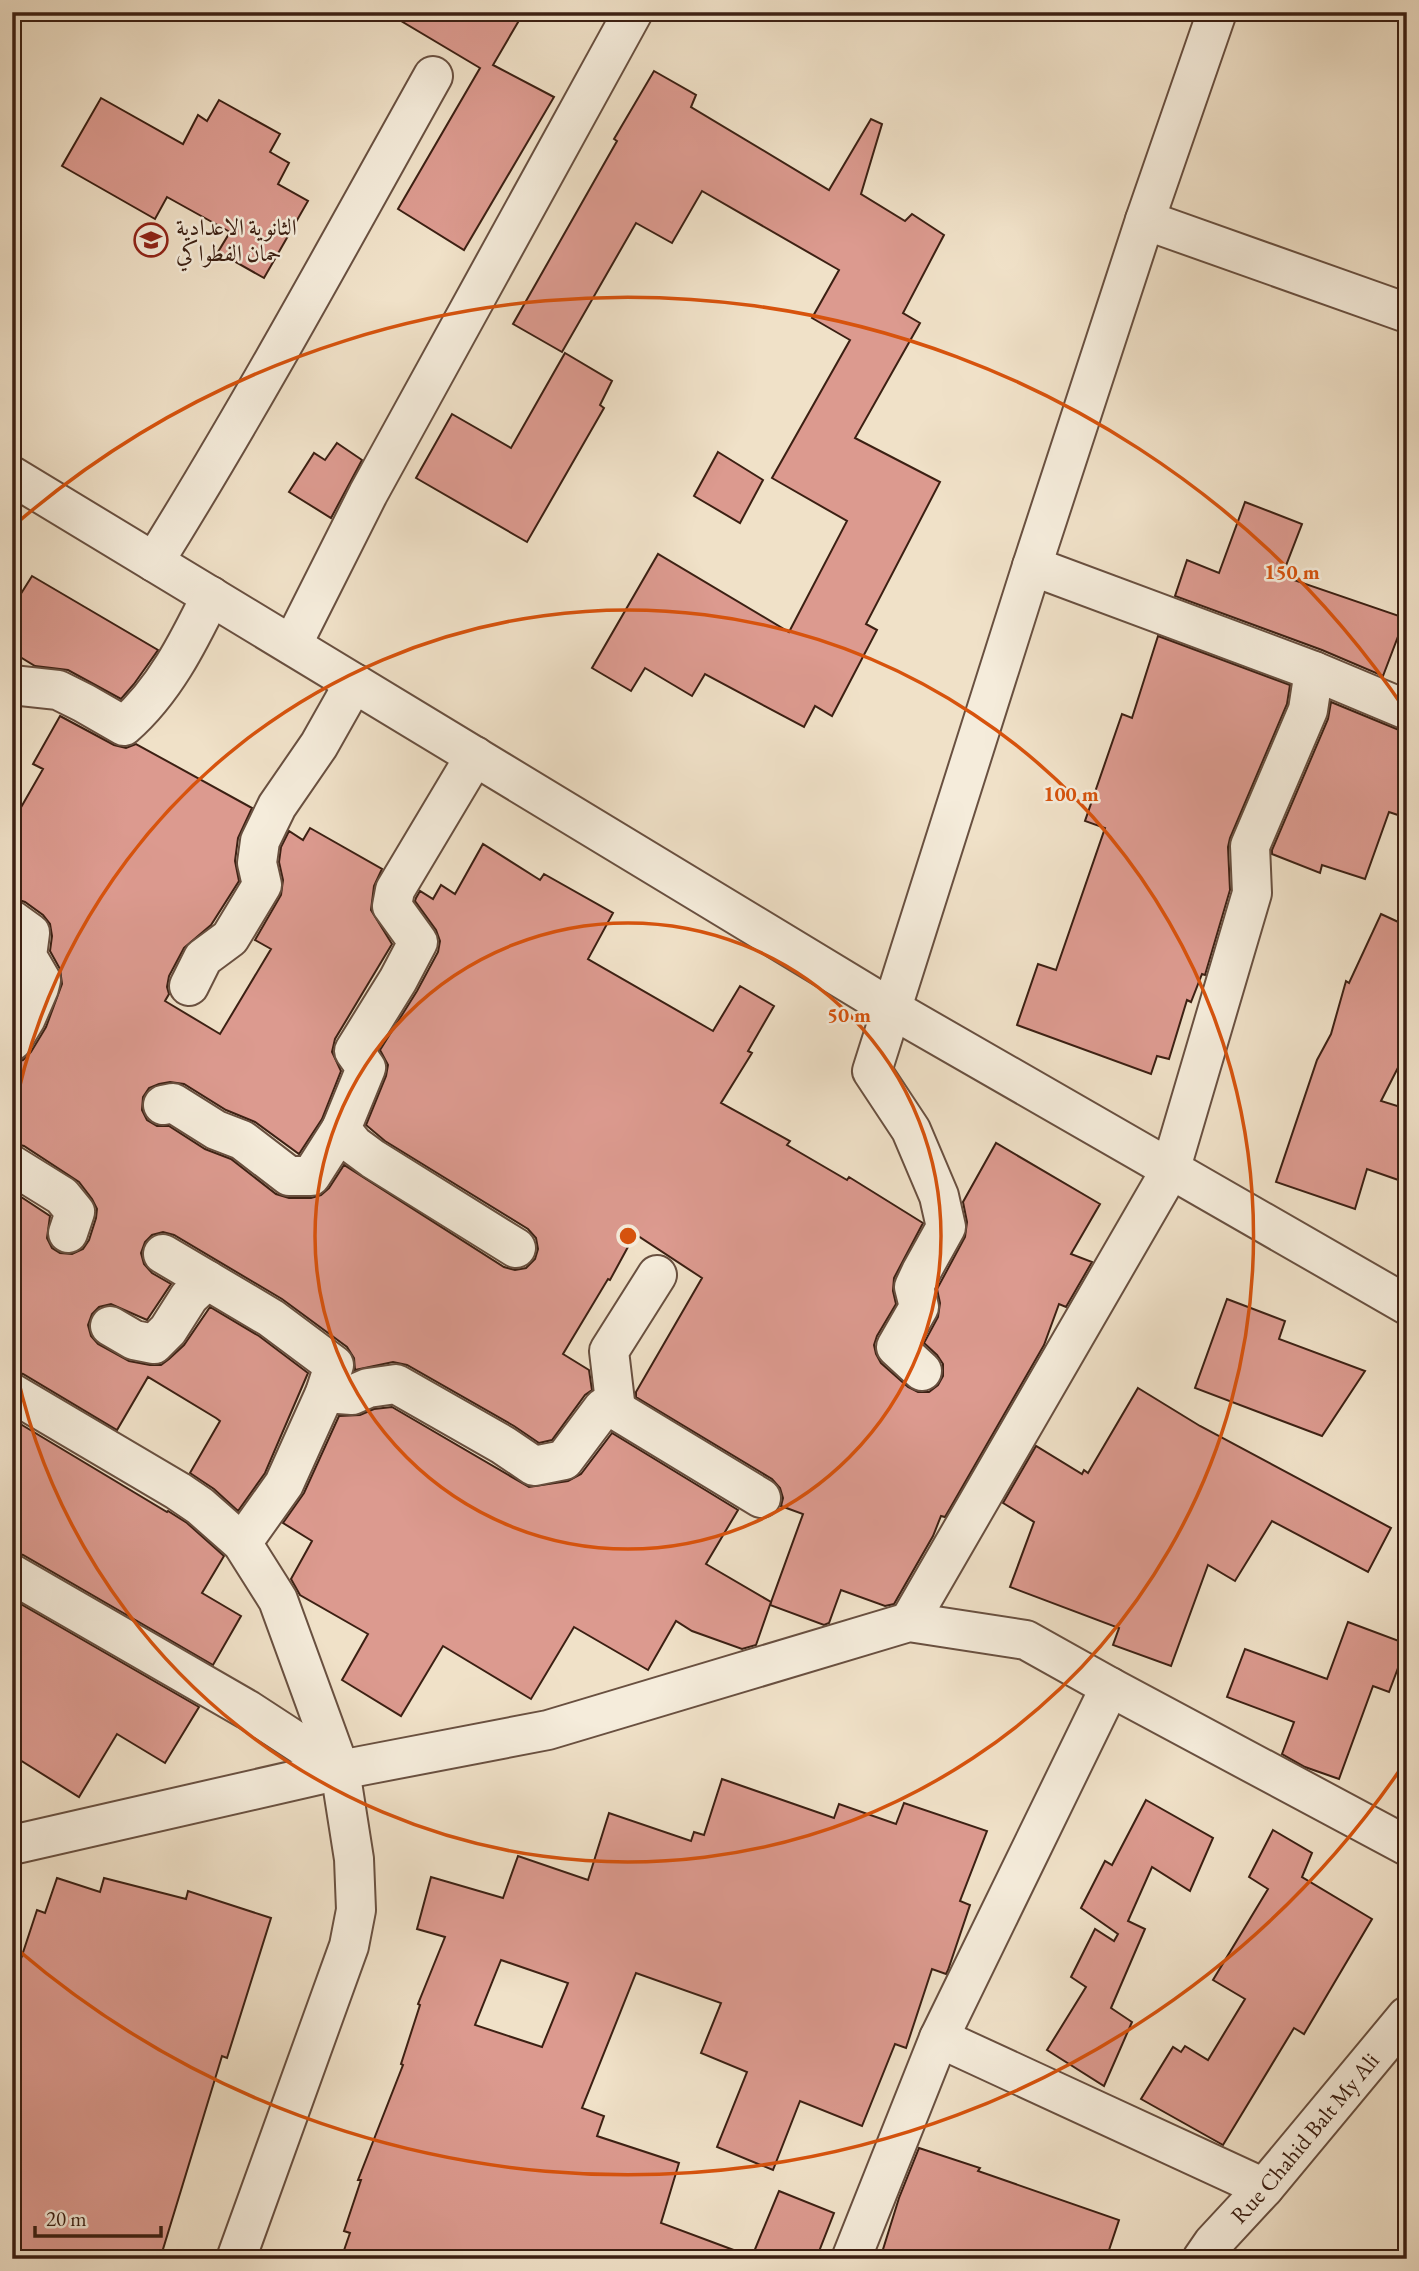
<svg xmlns="http://www.w3.org/2000/svg" width="1419" height="2271" viewBox="0 0 1419 2271" font-family="'EB Garamond',Amiri,serif">
<style>
.building{fill:#dc9a8f;stroke:#3c2013;stroke-width:2;fill-rule:evenodd}
.lines{fill:none;stroke-linecap:round;stroke-linejoin:round}
.street-casing{stroke:#695040;stroke-width:42}
.street{stroke:#f5ecdb;stroke-width:38}
.ring{fill:none;stroke:#d7530d;stroke-width:3.5}
.labels{text-anchor:middle;stroke-width:5;stroke-linejoin:round;paint-order:stroke}
.poi-label{font-size:23px;fill:#3c2013;stroke:#f5ecdb;text-anchor:start}
.street-label{font-size:23px;fill:#3c2013;stroke:#f5ecdb}
.centre{fill:#d7530d;stroke:#f5ecdb;stroke-width:3.5}
.ring-label{font-size:21px;text-anchor:middle;font-weight:bold;fill:#d7530d;stroke:#f5ecdb;stroke-width:5;stroke-linejoin:round;paint-order:stroke}
</style>
<rect width="100%" height="100%" fill="#f0e1c8"/>
<filter id="stains"><feTurbulence type="fractalNoise" baseFrequency=".00286" numOctaves="4"/><feColorMatrix values="0 0 0 0 .2 0 0 0 0 .09 0 0 0 0 .02 0 0 0 .5 -.17"/></filter>
<radialGradient id="worn" r=".72"><stop offset=".6" stop-color="#630" stop-opacity="0"/><stop offset="1" stop-color="#630" stop-opacity=".3"/></radialGradient>
<g class="building">
<polygon points="386,12 524,12 493,65 554,97 464,250 398,209 480,68"/>
<polygon points="654,71 696,95 691,107 829,190 871,119 882,124 861,194 905,221 912,214 944,235 903,313 920,323 855,438 940,482 866,624 877,630 832,716 815,706 804,727 705,674 692,696 645,668 631,691 592,668 658,554 789,632 847,521 772,478 850,340 812,318 839,270 702,191 672,243 636,223 562,352 513,324 617,141 614,139"/>
<polygon points="101,98 183,144 198,115 207,121 219,100 280,134 270,152 289,163 278,184 308,201 264,278 218,252 230,232 167,197 155,219 62,166"/>
<polygon points="565,353 612,381 600,405 604,408 527,542 416,478 452,414 511,448"/>
<polygon points="337,443 362,460 331,518 289,492 314,453 325,460"/>
<polygon points="718,452 763,480 740,523 694,496"/>
<polygon points="1245,502 1302,524 1282,576 1405,618 1383,676 1322,650 1175,596 1187,560 1219,573"/>
<polygon points="32,576 158,650 134,684 121,699 68,670 35,666 12,652 12,608"/>
<polygon points="1158,636 1290,685 1287,704 1230,838 1228,847 1230,890 1205,975 1202,974 1191,1002 1187,1000 1169,1059 1157,1056 1151,1074 1017,1025 1038,964 1056,970 1105,828 1085,821 1122,714 1132,718"/>
<polygon points="1331,702 1399,730 1407,731 1407,818 1389,812 1365,879 1322,865 1320,873 1272,854 1272,850 1328,719"/>
<polygon points="60,716 114,745 126,748 136,744 252,808 238,838 235,861 239,881 211,925 184,948 169,976 167,987 169,994 165,1001 220,1034 271,949 255,940 281,895 283,880 279,862 281,847 289,831 303,840 310,828 382,869 374,886 371,910 392,944 335,1039 332,1052 341,1071 322,1119 299,1154 255,1122 226,1110 184,1084 170,1082 159,1084 149,1088 143,1097 142,1110 147,1120 157,1126 169,1126 205,1149 231,1159 276,1194 289,1198 311,1198 321,1195 329,1188 344,1165 504,1267 515,1270 526,1268 535,1259 538,1249 536,1238 528,1229 385,1141 366,1125 386,1076 388,1065 380,1050 417,991 438,952 440,941 436,930 415,901 416,898 420,891 433,899 441,885 455,894 483,844 540,880 544,874 613,913 588,959 713,1031 740,986 774,1006 748,1051 752,1053 721,1103 790,1141 787,1145 847,1180 849,1177 923,1223 894,1278 893,1291 896,1304 877,1336 874,1345 876,1354 881,1363 908,1387 918,1392 929,1392 938,1385 943,1376 943,1364 937,1355 924,1343 938,1317 940,1303 937,1289 965,1237 967,1222 963,1202 996,1143 1100,1204 1071,1254 1092,1262 1066,1307 1059,1304 1044,1345 945,1517 941,1516 933,1536 894,1604 885,1606 841,1590 829,1623 824,1625 770,1605 803,1514 781,1506 783,1498 780,1488 772,1479 636,1397 636,1392 702,1278 635,1234 610,1280 608,1279 563,1354 589,1370 592,1390 585,1395 552,1440 539,1443 514,1426 407,1365 393,1362 355,1370 354,1358 347,1347 282,1299 174,1235 163,1232 152,1235 145,1242 141,1253 144,1264 152,1273 171,1284 147,1320 111,1304 99,1307 92,1314 88,1325 91,1336 98,1344 129,1361 150,1365 161,1365 169,1359 184,1345 210,1307 259,1336 308,1373 265,1473 238,1511 214,1489 190,1473 220,1421 216,1418 148,1377 117,1430 23,1374 12,1371 12,1191 50,1216 47,1238 52,1248 60,1253 72,1254 83,1249 89,1240 96,1218 97,1209 92,1199 79,1182 24,1146 12,1143 12,1063 23,1060 31,1052 46,1027 62,984 60,969 50,951 52,936 50,924 43,915 25,902 12,898 12,823 43,769 33,764"/>
<polygon points="1381,914 1407,926 1407,1050 1381,1101 1407,1109 1407,1183 1367,1169 1355,1209 1276,1182 1317,1060 1331,1034 1346,981 1349,983"/>
<polygon points="1227,1299 1285,1321 1279,1339 1365,1371 1322,1436 1195,1388"/>
<polygon points="1138,1388 1200,1426 1391,1528 1368,1572 1272,1521 1235,1581 1208,1565 1171,1666 1113,1645 1119,1628 1010,1587 1034,1522 1003,1503 1036,1446 1082,1474 1084,1470 1088,1473"/>
<polygon points="392,1407 529,1487 568,1481 581,1474 612,1433 738,1510 706,1564 771,1602 756,1645 742,1649 692,1631 676,1621 648,1670 574,1627 531,1699 443,1646 401,1716 342,1680 368,1634 300,1595 291,1579 312,1541 283,1523 304,1493 339,1416 360,1415 374,1409"/>
<polygon points="12,1419 167,1512 168,1511 187,1523 224,1556 202,1593 241,1616 213,1665 23,1555 12,1552"/>
<polygon points="12,1599 199,1707 165,1763 117,1734 79,1797 12,1755"/>
<polygon points="1348,1622 1407,1644 1389,1692 1373,1686 1339,1779 1305,1767 1282,1754 1294,1722 1227,1697 1245,1649 1327,1679"/>
<path d="M722 1779 834 1818 839 1804 896 1824 904 1803 987 1831 960 1901 970 1905 948 1970 946 1974 932 1969 906 2048 895 2044 862 2126 800 2101 773 2170 717 2147 747 2072 701 2053 721 2003 636 1973 582 2108 604 2116 597 2136 679 2163 661 2223 747 2255 746 2259H341L350 2233 344 2231 361 2180H358L403 2065 401 2064 420 2005 418 2004 445 1937 417 1929 431 1877 503 1898 518 1856 588 1880 609 1813 691 1841 694 1832 704 1835ZM501 1960 568 1983 542 2047 475 2025Z"/>
<polygon points="1146,1800 1213,1838 1190,1891 1152,1867 1128,1921 1145,1929 1111,2008 1132,2022 1104,2086 1047,2050 1086,1987 1071,1977 1095,1929 1114,1941 1118,1934 1081,1908 1105,1861 1112,1865"/>
<polygon points="1273,1830 1312,1853 1302,1877 1372,1919 1304,2034 1294,2028 1223,2145 1141,2099 1173,2047 1181,2052 1185,2046 1208,2060 1245,1999 1213,1980 1268,1889 1249,1877"/>
<polygon points="57,1878 100,1892 104,1878 186,1899 188,1891 271,1918 227,2058 222,2056 160,2259 12,2259 12,1986 37,1910 45,1913"/>
<polygon points="919,2148 980,2168 978,2171 1119,2220 1106,2259 880,2259 899,2198"/>
<polygon points="779,2191 834,2213 816,2259 751,2259"/>
</g>
<g class="lines">
<defs>
<g id="street">
<polyline points="1145,220 1407,313"/>
<polyline points="12,476 892,1009 1407,1305"/>
<path d="M154 562C253 403 342 239 433 76"/>
<polyline points="1032,566 1314,671 1407,710"/>
<polyline points="292,645 368,494 633,12"/>
<path d="M12 685 58 690 84 703 124 726C164 691 188 643 211 596"/>
<polyline points="475,756 395,890 392,906 418,942 398,980 354,1051 366,1068 341,1129 354,1145 373,1159 516,1248"/>
<polyline points="12,920 30,933 27,956 41,980 39,988 26,1018 12,1041"/>
<polyline points="189,986 203,958 230,938 262,885 257,863 260,841 277,806 319,745 354,683"/>
<polyline points="163,1105 173,1103 216,1130 242,1140 289,1176 311,1176 341,1129"/>
<polyline points="12,1165 62,1196 75,1212 68,1233"/>
<polyline points="163,1254 271,1318 334,1365 325,1393 284,1484 242,1543"/>
<polyline points="110,1326 134,1340 154,1344 168,1330 189,1297 207,1280"/>
<polyline points="922,1371 896,1347 919,1307 914,1287 921,1272 946,1227 939,1196 911,1130 872,1071 1032,566 1145,220 1217,12"/>
<polyline points="12,1393 178,1491 200,1506 242,1543 278,1600 340,1770 354,1859 356,1910 349,1946 236,2259"/>
<polyline points="325,1393 352,1395 368,1388 396,1384 503,1445 534,1466 564,1460 603,1408 616,1410 761,1498"/>
<polyline points="616,1410 609,1351 657,1275"/>
<polyline points="12,1574 248,1710 340,1770"/>
<polyline points="909,1622 1170,1171 1252,893 1250,846 1308,710 1314,671"/>
<polyline points="12,1845 340,1770 548,1730 909,1622 1026,1640 1110,1687 1407,1846"/>
<polyline points="939,2038 1264,2188"/>
<polyline points="851,2259 939,2038 1110,1687"/>
<path id="s1" d="M1202 2259 1213 2243 1264 2188 1407 2016"/>
</g>
</defs>
<use href="#street" class="street-casing"/>
<use href="#street" class="street"/>
</g>
<g class="ring">
<circle cx="628" cy="1236" r="313"/>
<path d="M12 1122A626 626 0 1 1 12 1350"/>
<path d="M1406 1761A939 939 0 0 1 18 1950M18 522A939 939 0 0 1 1406 711"/>
</g>
<defs>
<symbol id="school-ring" viewBox="-11 -11 22 22"><circle r="9.5" fill="#f5ecdb" stroke="#8f2418" stroke-width="1.5"/><path d="M0-5L7-2L0 1L-7-2ZM-4 1L0 2.5L4 1V4Q0 6-4 4Z" fill="#8f2418"/></symbol>
</defs>
<g fill-rule="evenodd">
<use href="#school-ring" x="132" y="221" width="38" height="38"/>
</g>
<g class="labels">
<g class="poi-label">
<text x="176" y="235">الثانوية الاعدادية<tspan x="176" dy="26">حمان الفطواكي</tspan></text>
</g>
<g class="street-label">
<text dy="8" stroke="none"><textPath href="#s1" startOffset="159">Rue Chahid Balt My Ali</textPath></text>
</g>
</g>
<circle cx="628" cy="1236" r="10" class="centre"/>
<g class="ring-label">
<text x="1292" y="579">150 m</text>
<text x="1071" y="801">100 m</text>
<text x="849" y="1022">50 m</text>
</g>
<rect width="1419" height="2271" fill="none" stroke="#f0e1c8" stroke-width="42"/>
<rect x="14" y="14" width="1391" height="2243" fill="none" stroke="#3c2013" stroke-width="3.5"/>
<rect x="21" y="21" width="1377" height="2229" fill="none" stroke="#3c2013" stroke-width="2"/>
<path d="M35 2226v10h126v-10" fill="none" stroke="#3c2013" stroke-width="3.5"/>
<text x="46" y="2226" font-size="21" fill="#3c2013" stroke="#f5ecdb" stroke-width="5" paint-order="stroke">20 m</text>
<rect width="100%" height="100%" filter="url(#stains)"/>
<rect width="100%" height="100%" fill="url(#worn)"/>
</svg>
